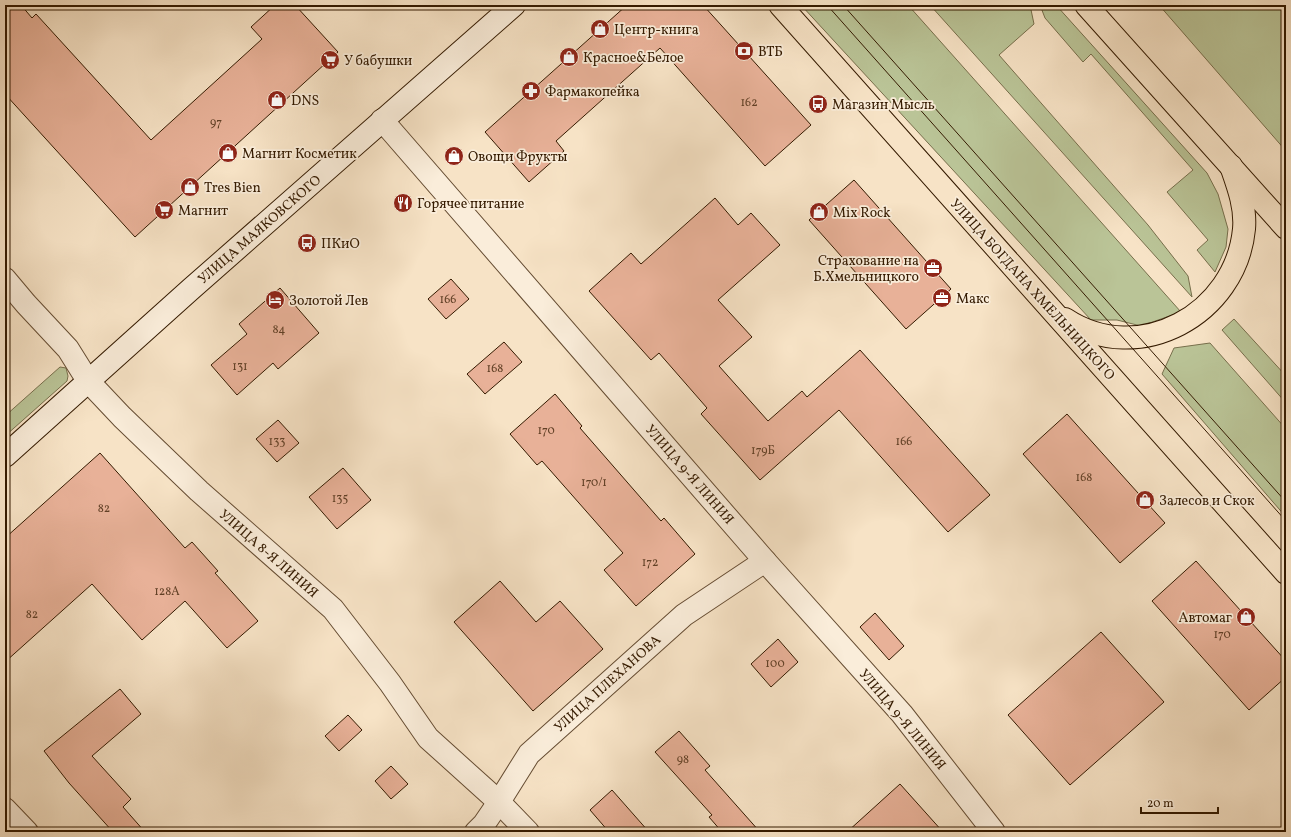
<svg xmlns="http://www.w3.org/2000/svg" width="1291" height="837" viewBox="0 0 1291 837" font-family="Vollkorn,serif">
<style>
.green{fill:#bac497;stroke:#776f4c}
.building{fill:#e8b198;stroke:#341a00}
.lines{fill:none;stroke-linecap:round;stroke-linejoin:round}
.street-casing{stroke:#654c32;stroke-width:24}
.secondary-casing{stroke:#341a00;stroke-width:24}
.primary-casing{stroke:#341a00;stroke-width:24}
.street{stroke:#faedda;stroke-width:22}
.secondary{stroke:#faedda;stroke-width:22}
.primary{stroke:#f7e3c6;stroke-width:22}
.tram{stroke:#341a00;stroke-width:1}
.labels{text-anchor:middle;stroke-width:3.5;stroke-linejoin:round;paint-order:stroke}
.number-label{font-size:12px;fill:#614026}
.poi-label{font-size:14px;fill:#341a00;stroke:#faedda;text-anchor:start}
.street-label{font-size:14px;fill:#341a00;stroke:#faedda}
</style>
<rect width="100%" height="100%" fill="#f7e3c6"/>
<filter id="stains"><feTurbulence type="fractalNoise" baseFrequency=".005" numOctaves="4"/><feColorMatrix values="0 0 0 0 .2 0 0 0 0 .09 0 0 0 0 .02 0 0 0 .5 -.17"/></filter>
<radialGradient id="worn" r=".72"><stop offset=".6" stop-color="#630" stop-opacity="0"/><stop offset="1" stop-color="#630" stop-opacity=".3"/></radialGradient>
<g class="green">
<polygon points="801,5 908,5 1181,312 1141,326 1117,320 1091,320"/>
<polygon points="930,5 1030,5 1034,24 999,55 1148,225 1188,276 1192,297"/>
<polygon points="1040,5 1056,5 1207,173 1218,194 1228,229 1226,247 1215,272 1197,250 1208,240 1167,192 1193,170 1091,54 1083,62 1045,18"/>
<polygon points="1159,5 1286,5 1286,151"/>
<polygon points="1234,319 1286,376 1286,403 1222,330"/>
<polygon points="1210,343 1286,429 1286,517 1162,374 1174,348"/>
<polygon points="60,367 66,368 68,376 67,381 5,436 5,416"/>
</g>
<g class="building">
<polygon points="5,5 21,5 32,18 36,14 151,140 262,39 251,27 275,5 295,5 338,52 135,237 5,94"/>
<polygon points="627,5 703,5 811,125 765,166 660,48 556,141 564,151 529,182 485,132"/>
<polygon points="854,180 951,289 906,329 809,220"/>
<polygon points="715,198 738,225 751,213 780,245 718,300 752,337 719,366 768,421 802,391 807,397 860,350 990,495 948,532 839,410 760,480 701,414 707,408 659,353 651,360 589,291 631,253 641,264"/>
<polygon points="451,279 469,299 446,319 428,299"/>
<polygon points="280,288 319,333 278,369 273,363 237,395 211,365 247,334 239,324"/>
<polygon points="504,342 522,362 485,394 467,374"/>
<polygon points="555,394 582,426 580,428 661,521 664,518 695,554 636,606 604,570 623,553 542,461 537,465 510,434"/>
<polygon points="1067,414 1165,523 1120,563 1023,454"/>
<polygon points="278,420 299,443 277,462 256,439"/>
<polygon points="100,453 185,548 192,542 218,571 215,573 258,621 227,648 185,601 142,640 92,584 5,662 5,538"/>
<polygon points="343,468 371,500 337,529 309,497"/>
<polygon points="1196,561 1286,661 1286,677 1249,710 1152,601"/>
<polygon points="500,581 536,622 560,601 603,649 533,711 454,622"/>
<polygon points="875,613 904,646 889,660 860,627"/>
<polygon points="1101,632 1164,702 1070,785 1008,715"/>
<polygon points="778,639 798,662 771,687 751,664"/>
<polygon points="120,689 141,714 92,756 131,799 123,807 145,832 113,832 69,783 44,751"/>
<polygon points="348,715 362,730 339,751 325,736"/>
<polygon points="679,731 710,766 705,770 760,832 722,832 709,817 712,815 655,752"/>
<polygon points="391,766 408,784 391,799 375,781"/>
<polygon points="900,784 943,832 847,832"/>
<polygon points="612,790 649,832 609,832 590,810"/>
</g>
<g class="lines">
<defs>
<g id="street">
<polyline points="382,120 765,561 902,714 994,832"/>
<polyline points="5,279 26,304 68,349 88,381 122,417 199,491 333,609 390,683 428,738 499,802 528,832"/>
<polyline points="5,809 27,832"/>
<polyline points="476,832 484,824 499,802 529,754 684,615 765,561"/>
</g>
<polyline id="secondary" points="5,456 191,289 514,5"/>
<g id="primary">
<polyline points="780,5 1286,573"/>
<polyline points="1086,5 1286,228"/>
<path d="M1065 319C1139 368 1236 314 1244 229 1246 207 1238 186 1231 166"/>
</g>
</defs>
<use href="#street" class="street-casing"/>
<use href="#secondary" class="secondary-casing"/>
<use href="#primary" class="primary-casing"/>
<use href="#street" class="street"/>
<use href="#secondary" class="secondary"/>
<use href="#primary" class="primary"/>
<g class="tram">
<polyline points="827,5 1286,521"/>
<polyline points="843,5 1286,502"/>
</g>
</g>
<defs>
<symbol id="shop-disc" viewBox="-11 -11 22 22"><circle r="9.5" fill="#8f2418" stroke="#faedda"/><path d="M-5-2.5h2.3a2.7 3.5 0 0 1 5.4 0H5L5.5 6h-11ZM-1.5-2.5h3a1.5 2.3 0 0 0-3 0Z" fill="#fff"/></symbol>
<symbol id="bank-disc" viewBox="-11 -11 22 22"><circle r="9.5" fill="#8f2418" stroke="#faedda"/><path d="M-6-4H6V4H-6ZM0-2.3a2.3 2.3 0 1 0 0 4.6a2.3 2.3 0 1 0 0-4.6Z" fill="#fff"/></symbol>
<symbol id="supermarket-disc" viewBox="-11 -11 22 22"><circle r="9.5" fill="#8f2418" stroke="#faedda"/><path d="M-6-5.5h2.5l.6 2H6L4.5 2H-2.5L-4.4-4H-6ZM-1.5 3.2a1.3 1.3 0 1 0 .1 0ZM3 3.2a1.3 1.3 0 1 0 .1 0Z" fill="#fff"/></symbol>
<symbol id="pharmacy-disc" viewBox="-11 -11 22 22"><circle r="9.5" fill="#8f2418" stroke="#faedda"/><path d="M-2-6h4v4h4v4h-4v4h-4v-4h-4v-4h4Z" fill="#fff"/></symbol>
<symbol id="bus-disc" viewBox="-11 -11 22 22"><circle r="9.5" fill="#8f2418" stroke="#faedda"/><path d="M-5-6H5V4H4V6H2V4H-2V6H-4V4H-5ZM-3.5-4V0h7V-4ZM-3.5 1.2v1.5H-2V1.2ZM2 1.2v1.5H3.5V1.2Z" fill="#fff"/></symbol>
<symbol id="restaurant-disc" viewBox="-11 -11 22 22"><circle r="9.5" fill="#8f2418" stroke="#faedda"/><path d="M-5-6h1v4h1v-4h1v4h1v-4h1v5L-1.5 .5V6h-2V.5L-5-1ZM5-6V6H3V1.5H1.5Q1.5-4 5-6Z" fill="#fff"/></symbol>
<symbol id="office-disc" viewBox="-11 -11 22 22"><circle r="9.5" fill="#8f2418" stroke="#faedda"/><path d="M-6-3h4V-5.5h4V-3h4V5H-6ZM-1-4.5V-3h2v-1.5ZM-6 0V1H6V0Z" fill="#fff"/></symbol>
<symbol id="hotel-disc" viewBox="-11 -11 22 22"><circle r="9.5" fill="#8f2418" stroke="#faedda"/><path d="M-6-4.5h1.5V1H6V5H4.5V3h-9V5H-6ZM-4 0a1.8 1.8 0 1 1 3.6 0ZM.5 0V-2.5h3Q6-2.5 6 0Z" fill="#fff"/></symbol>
</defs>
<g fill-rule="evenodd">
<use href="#shop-disc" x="589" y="18" width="22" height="22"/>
<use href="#bank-disc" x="733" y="40" width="22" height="22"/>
<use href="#shop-disc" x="558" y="46" width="22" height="22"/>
<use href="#supermarket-disc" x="319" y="49" width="22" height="22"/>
<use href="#pharmacy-disc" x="520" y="80" width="22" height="22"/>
<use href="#shop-disc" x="266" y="89" width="22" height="22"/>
<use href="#bus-disc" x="807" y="93" width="22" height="22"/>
<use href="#shop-disc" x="217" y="142" width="22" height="22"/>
<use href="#shop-disc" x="443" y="145" width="22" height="22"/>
<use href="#shop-disc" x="179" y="176" width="22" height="22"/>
<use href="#restaurant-disc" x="392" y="192" width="22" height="22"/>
<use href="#supermarket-disc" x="153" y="199" width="22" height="22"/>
<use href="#shop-disc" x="808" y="201" width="22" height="22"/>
<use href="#bus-disc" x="296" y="232" width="22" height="22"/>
<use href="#office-disc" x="922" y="257" width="22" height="22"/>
<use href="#office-disc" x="931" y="287" width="22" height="22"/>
<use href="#hotel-disc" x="264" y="289" width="22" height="22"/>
<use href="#shop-disc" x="1134" y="489" width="22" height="22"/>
<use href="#shop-disc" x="1235" y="606" width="22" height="22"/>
</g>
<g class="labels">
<g class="number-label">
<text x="749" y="106">162</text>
<text x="216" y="126">97</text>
<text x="448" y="303">166</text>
<text x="279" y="333">84</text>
<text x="240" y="370">131</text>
<text x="495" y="372">168</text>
<text x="546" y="434">170</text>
<text x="277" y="445">133</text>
<text x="904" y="445">166</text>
<text x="763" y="454">179Б</text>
<text x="1084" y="481">168</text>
<text x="594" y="486">170/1</text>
<text x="340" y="502">135</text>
<text x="104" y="512">82</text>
<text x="650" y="566">172</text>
<text x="167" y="595">128А</text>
<text x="32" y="618">82</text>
<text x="1222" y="638">170</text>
<text x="775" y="667">100</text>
<text x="683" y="763">98</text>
</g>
<g class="poi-label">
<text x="614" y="34">Центр-книга</text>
<text x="758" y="56">ВТБ</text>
<text x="583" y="62">Красное&amp;Белое</text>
<text x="344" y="65">У бабушки</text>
<text x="545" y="96">Фармакопейка</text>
<text x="291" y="105">DNS</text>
<text x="832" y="109">Магазин Мысль</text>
<text x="242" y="158">Магнит Косметик</text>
<text x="468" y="161">Овощи Фрукты</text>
<text x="204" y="192">Tres Bien</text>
<text x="417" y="208">Горячее питание</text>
<text x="178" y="215">Магнит</text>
<text x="833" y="217">Mix Rock</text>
<text x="321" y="248">ПКиО</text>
<text x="919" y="265" text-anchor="end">Страхование на<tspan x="919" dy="16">Б.Хмельницкого</tspan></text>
<text x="956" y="303">Макс</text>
<text x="289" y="305">Золотой Лев</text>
<text x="1159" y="505">Залесов и Скок</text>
<text x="1232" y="622" text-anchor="end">Автомаг</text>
</g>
<g class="street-label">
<text transform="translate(259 229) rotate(-41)" y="5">УЛИЦА МАЯКОВСКОГО</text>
<text transform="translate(1033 289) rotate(48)" y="5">УЛИЦА БОГДАНА ХМЕЛЬНИЦКОГО</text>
<text transform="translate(690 474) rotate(49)" y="5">УЛИЦА 9-Я ЛИНИЯ</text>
<text transform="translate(269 553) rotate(41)" y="5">УЛИЦА 8-Я ЛИНИЯ</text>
<text transform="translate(607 683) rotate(-42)" y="5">УЛИЦА ПЛЕХАНОВА</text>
<text transform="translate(903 719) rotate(50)" y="5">УЛИЦА 9-Я ЛИНИЯ</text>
</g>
</g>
<rect width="1291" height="837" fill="none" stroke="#f7e3c6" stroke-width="20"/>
<rect x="6" y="6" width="1279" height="825" fill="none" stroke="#341a00" stroke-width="2"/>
<rect x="10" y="10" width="1271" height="817" fill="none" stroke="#341a00"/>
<path d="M1141 807v6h77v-6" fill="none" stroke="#341a00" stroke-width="2"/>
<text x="1147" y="807" font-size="12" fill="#341a00" stroke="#faedda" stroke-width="3" paint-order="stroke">20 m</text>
<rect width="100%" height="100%" filter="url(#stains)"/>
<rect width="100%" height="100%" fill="url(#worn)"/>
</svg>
